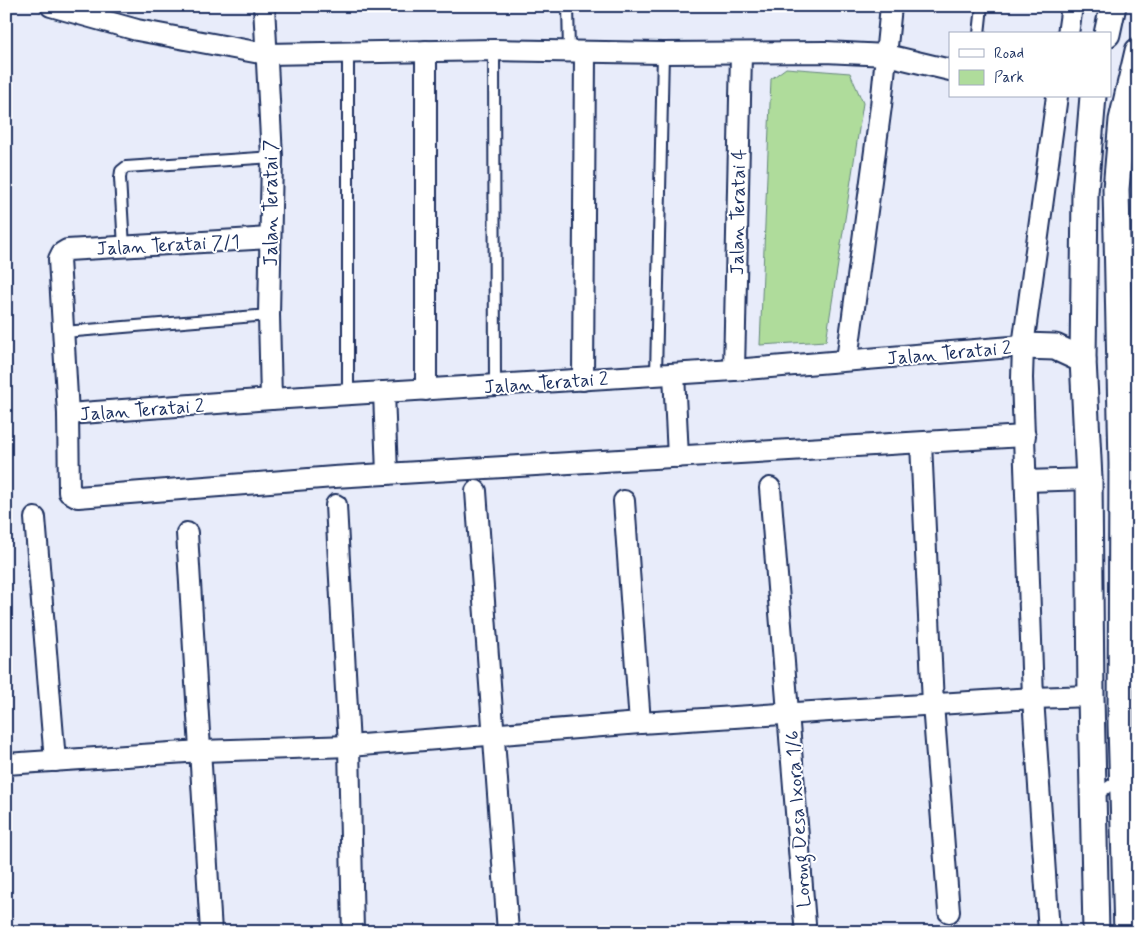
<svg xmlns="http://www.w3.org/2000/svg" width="1144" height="938" viewBox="0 0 1144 938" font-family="Mynerve,sans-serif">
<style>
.green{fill:#afdc9b;stroke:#65867c}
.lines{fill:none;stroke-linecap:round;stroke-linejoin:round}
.service-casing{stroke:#1b2f5e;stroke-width:14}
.minor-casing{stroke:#1b2f5e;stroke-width:24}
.tertiary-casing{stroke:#1b2f5e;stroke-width:29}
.service{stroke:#fff;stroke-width:10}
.minor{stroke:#fff;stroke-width:20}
.tertiary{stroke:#fff;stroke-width:25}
.labels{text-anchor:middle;stroke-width:4;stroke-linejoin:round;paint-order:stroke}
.street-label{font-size:19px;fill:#1b2f5e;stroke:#fff}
</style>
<rect width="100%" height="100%" fill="#e8ecfa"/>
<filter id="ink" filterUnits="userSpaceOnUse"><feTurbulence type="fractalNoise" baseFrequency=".02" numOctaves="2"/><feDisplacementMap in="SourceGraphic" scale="10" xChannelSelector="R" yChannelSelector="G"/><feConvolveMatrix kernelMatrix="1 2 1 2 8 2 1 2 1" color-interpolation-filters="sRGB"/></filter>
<g filter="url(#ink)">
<polygon class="green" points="786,68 850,73 863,103 826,341 760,345 771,79"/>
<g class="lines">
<defs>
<g id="service">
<polyline points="568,6 569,51"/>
<polyline points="979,34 982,6"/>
<polyline points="494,50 495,385"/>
<polyline points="124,247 120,178 121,171 126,167 272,157"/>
<polyline points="64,332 269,315"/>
<polyline points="656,375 663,53"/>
<polyline points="348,394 348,52"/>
<polyline points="1123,727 1138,737"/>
<polyline points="1096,796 1122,777 1138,774"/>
</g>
<g id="minor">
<polyline points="51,6 137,30 266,54 494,50 663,53 825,52 887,55 950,70"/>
<polyline points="264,6 272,157 269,315 271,399"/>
<polyline points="1068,34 1072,6"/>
<polyline points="426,51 426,390"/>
<polyline points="270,238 67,250 62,253 59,259 68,414 69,492 78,497 334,477 1025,436"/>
<polyline points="847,360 881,106 891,6"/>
<polyline points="734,370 741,54"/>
<polyline points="674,374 678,457"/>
<polyline points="583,380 585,52"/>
<polyline points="384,392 387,474"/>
<polyline points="68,414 271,399 734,370 1023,346"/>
<polyline points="921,443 933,704 949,912"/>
<polyline points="1026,481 1089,479"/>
<polyline points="770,488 805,924"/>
<polyline points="476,491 508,932"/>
<polyline points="624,501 640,723"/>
<polyline points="336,505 349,746 353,932"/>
<polyline points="35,518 55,761"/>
<polyline points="187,533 211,932"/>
<polyline points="6,764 201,751 349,746 640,723 1033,698 1091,696"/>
<polyline points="1049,932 1033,698 1022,378 1023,346 1057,96"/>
</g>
<g id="tertiary">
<polyline points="1107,34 1113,6"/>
<polyline points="1093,96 1085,193 1083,360 1089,479 1091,696 1096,932"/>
<polyline points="1023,346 1055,347 1083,360"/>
<polyline points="1127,932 1121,725 1122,464 1116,189 1122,120 1138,51"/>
</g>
</defs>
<use href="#service" class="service-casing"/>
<use href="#minor" class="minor-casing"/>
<use href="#tertiary" class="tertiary-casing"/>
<use href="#service" class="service"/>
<use href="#minor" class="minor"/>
<use href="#tertiary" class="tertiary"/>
</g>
</g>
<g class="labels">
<g class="street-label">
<text transform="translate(270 203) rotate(-90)" y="7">Jalan Teratai 7</text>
<text transform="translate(737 212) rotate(-89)" y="7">Jalan Teratai 4</text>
<text transform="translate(168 244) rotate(-3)" y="7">Jalan Teratai 7/1</text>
<text transform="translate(949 352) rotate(-5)" y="7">Jalan Teratai 2</text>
<text transform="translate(546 382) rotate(-4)" y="7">Jalan Teratai 2</text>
<text transform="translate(142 409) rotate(-4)" y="7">Jalan Teratai 2</text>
<text transform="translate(797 819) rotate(-94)" y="7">Lorong Desa Ixora 1/6</text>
</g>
</g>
<rect width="1144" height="938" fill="none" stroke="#fff" stroke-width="25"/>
<rect x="12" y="12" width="1119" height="913" fill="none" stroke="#1b2f5e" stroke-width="2" filter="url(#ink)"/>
<rect x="949" y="32" width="162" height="65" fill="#ffffff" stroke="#a4acbf"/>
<rect x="959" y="49" width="25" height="8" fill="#ffffff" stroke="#a4acbf"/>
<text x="994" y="58" font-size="15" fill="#1b2f5e">Road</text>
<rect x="959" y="70" width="25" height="15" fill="#afdc9b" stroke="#a4acbf"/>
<text x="994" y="82" font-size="15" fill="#1b2f5e">Park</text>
</svg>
